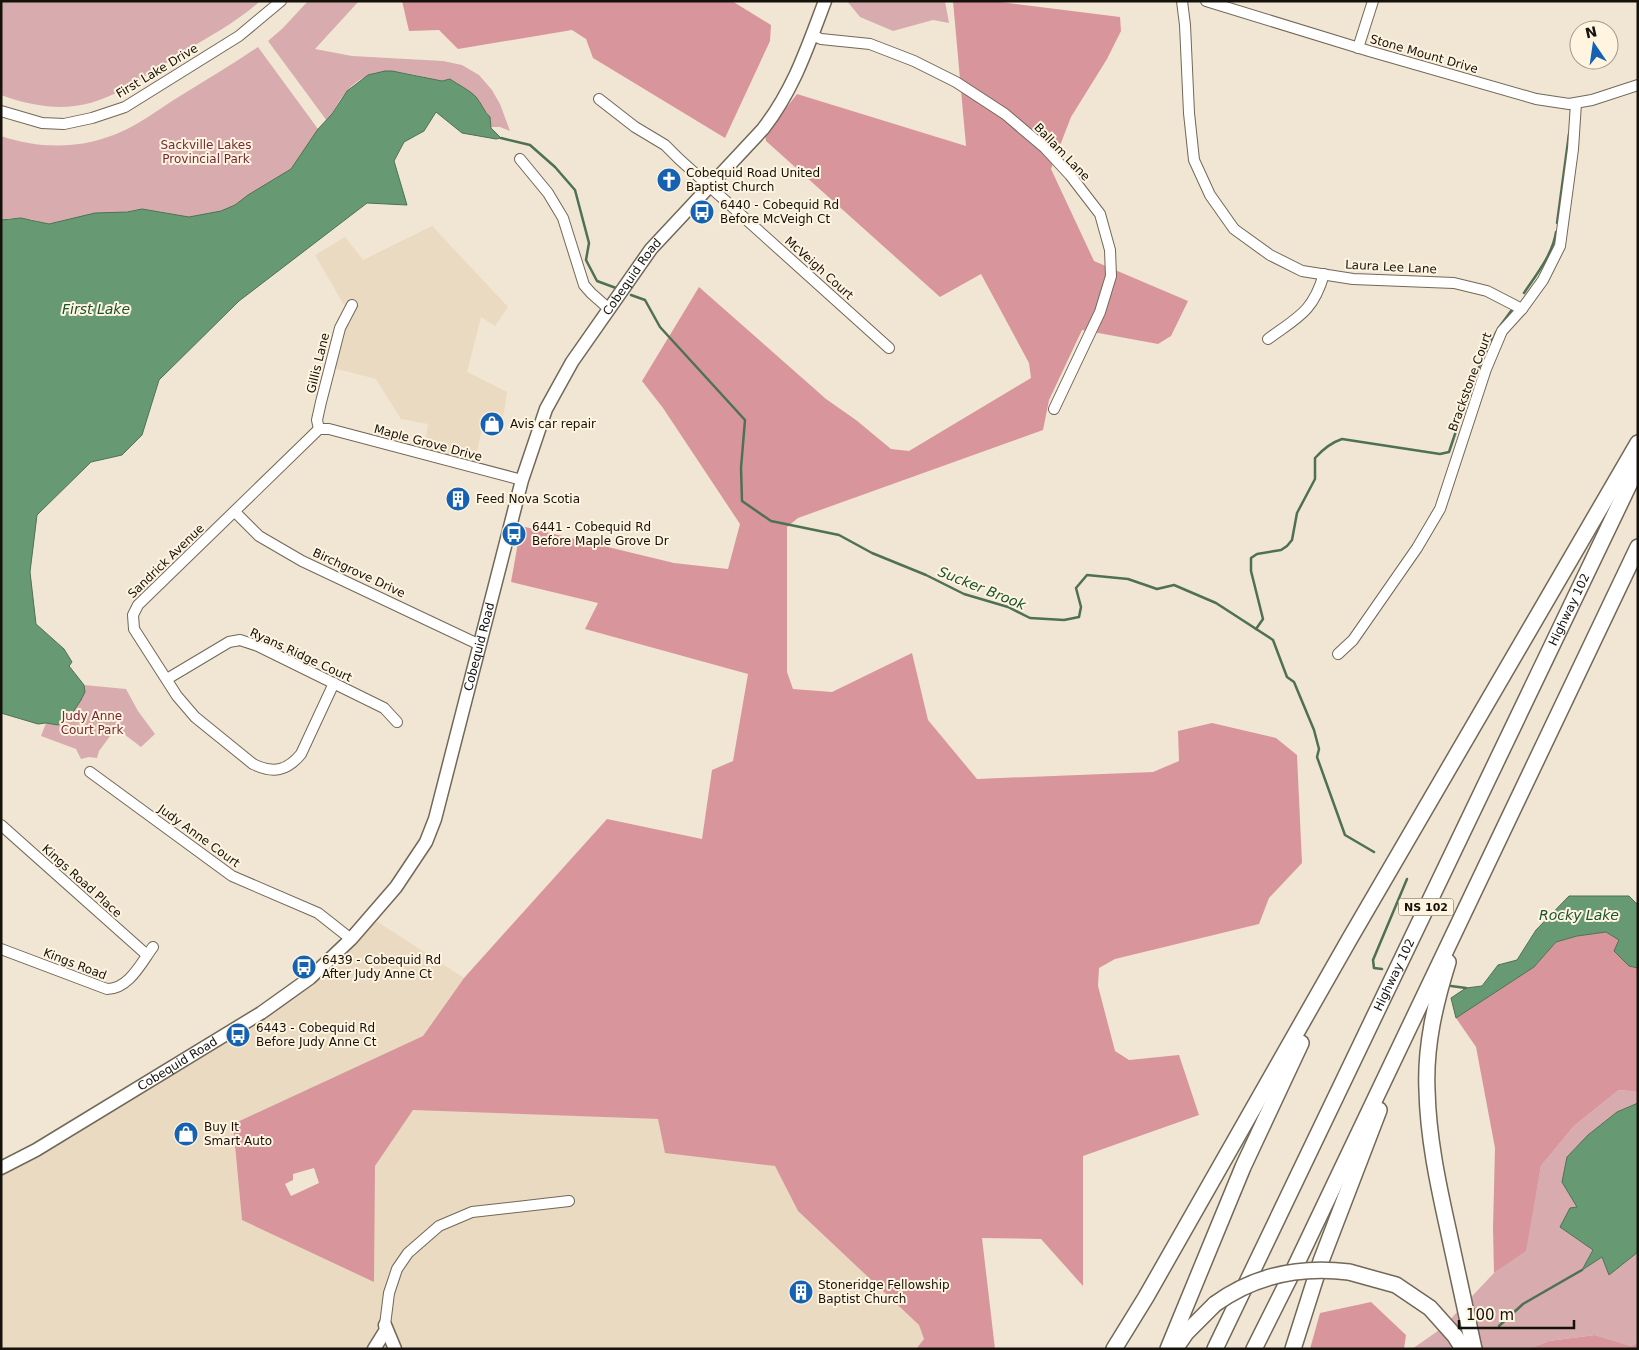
<svg xmlns="http://www.w3.org/2000/svg" width="1639" height="1350" viewBox="0 0 1639 1350" font-family="'DejaVu Sans',sans-serif">
<style>
.built{fill:#e9dac1}
.green{fill:#d8acaf}
.forest{fill:#d8969c;fill-rule:evenodd}
.water{fill:#679a73;stroke:#4e7154}
.lines{fill:none;stroke-linecap:round;stroke-linejoin:round}
.stream{stroke:#4e7154;stroke-width:2.5}
.minor-casing{stroke:#716858;stroke-width:12}
.major-casing{stroke:#716858;stroke-width:15}
.highway-casing{stroke:#716858;stroke-width:18}
.minor{stroke:#fff;stroke-width:10}
.major{stroke:#fff;stroke-width:12}
.highway{stroke:#fff;stroke-width:15}
.highway-bridge-casing{stroke:#716858;stroke-width:18;stroke-linecap:butt}
.highway-bridge{stroke:#fff;stroke-width:15}
.labels{text-anchor:middle;stroke-width:4;stroke-linejoin:round;paint-order:stroke}
.shield{fill:#fef4e0;stroke:#5b554b;stroke-width:1}
.shield-label{font-size:11px;font-weight:bold;fill:#15110b}
.street-label{font-size:12px;fill:#15110b;stroke:#fef4e0}
.park-label{font-size:12px;fill:#752735;stroke:#fef4e0}
.poi-label{font-size:12px;fill:#15110b;stroke:#fef4e0;text-anchor:start}
.water-label{font-size:14px;font-style:italic;fill:#1a532c;stroke:#fef4e0}
</style>
<rect width="100%" height="100%" fill="#f1e6d3"/>
<g class="built">
<polygon points="432,226 508,307 495,326 481,317 467,372 507,392 503,418 485,415 477,451 467,463 424,450 428,424 401,419 376,379 330,367 339,332 351,317 315,255 345,237 363,260"/>
<polygon points="367,915 464,978 423,1036 233,1124 242,1220 375,1166 413,1109 658,1119 762,1163 775,1166 798,1211 919,1325 924,1339 916,1349 1,1349 1,1173 73,1137 147,1084 266,1009 321,961"/>
</g>
<g class="green">
<path d="M1 1H260C237 22 210 36 184 52 116 94 84 125 1 95Z"/>
<path d="M308 1H359L315 49 352 56 443 61 462 65 479 75 492 90 500 104 510 131 500 127H491L490 117C484 112 482 104 476 97 471 91 457 84 450 79L442 81C407 74 374 60 346 92 338 101 334 112 327 121L268 41 283 28Z"/>
<polygon points="847,1 945,1 949,23 933,20 893,31 860,17"/>
<path d="M258 47 318 129 291 169 248 195 235 205 221 212 189 217 142 209 49 224 30 219 10 218 1 220V136C42 150 86 149 125 130 144 121 162 107 180 96 206 80 233 64 258 47Z"/>
<path d="M84 685 126 689 138 711 155 734 141 747 116 728 99 751 97 758 89 757 81 759 76 749 41 736 46 723C54 725 62 725 69 718L85 692Z"/>
<polygon points="1619,1090 1638,1092 1638,1103 1617,1112 1588,1135 1567,1157 1577,1207 1574,1237 1593,1250 1583,1269 1602,1257 1610,1274 1638,1252 1638,1343 1631,1346 1595,1335 1549,1341 1529,1349 1412,1349 1442,1328 1494,1273 1525,1251 1541,1166 1574,1126"/>
</g>
<g class="forest">
<polygon points="402,1 732,1 771,25 770,41 725,138 593,58 586,39 572,30 458,49 439,30 409,31"/>
<path d="M953 1H993L1120 17 1121 31 1107 59 1071 117 1051 169 1094 261 1188 301 1171 336 1158 344 1082 330 1049 400 1043 430 798 518 787 527V672L793 689 832 692 912 653 928 720 977 779 1153 772 1179 761 1178 731 1212 723 1276 738 1297 755 1302 863 1269 898 1259 924 1115 959 1099 968 1098 986 1115 1051 1129 1060 1179 1055 1199 1115 1083 1156V1286L1041 1239 982 1238 995 1349H916L924 1339 919 1325 798 1211 775 1166 665 1153 658 1119 413 1110 375 1166 374 1282 242 1220 233 1124 423 1036 464 978 607 819 702 839 712 770 733 761 748 674 585 629 598 603 511 582 521 526 674 563 728 569 740 524 663 408 642 381 699 287 826 399 856 420 891 449 909 451 1031 378 1029 363 981 274 940 297 766 141 765 135 797 94 966 146ZM314 1168 319 1183 291 1196 285 1184 293 1180V1174Z"/>
<polygon points="1606,932 1619,940 1615,951 1629,966 1638,968 1638,1092 1619,1090 1574,1126 1541,1166 1526,1251 1494,1273 1493,1228 1495,1148 1476,1047 1456,1018 1534,967 1556,942 1577,936"/>
<polygon points="1371,1302 1406,1335 1404,1349 1310,1349 1320,1313"/>
<polygon points="1595,1335 1631,1346 1638,1343 1638,1349 1529,1349 1549,1341"/>
</g>
<g class="water">
<path d="M385 71H392L442 81 450 79C457 84 471 91 476 97 482 104 484 112 490 117L491 128 501 138 496 139 462 133 436 112 424 131 404 142 394 161 407 205 367 203 239 301 159 380 142 435 122 455 91 462 37 515 30 572 36 624 64 649 72 662 69 666 84 685 85 692 81 700 69 718 58 725 46 723 38 724 1 713V220L21 218 49 224 95 213 127 212 142 209 189 217 221 211 235 205 248 195 291 169 318 129 332 114 347 91 368 75Z"/>
<polygon points="1569,896 1629,896 1638,905 1638,968 1629,966 1614,951 1619,940 1606,932 1577,936 1556,942 1534,967 1456,1018 1451,998 1466,988 1482,986 1498,965 1517,960 1536,930"/>
<polygon points="1638,1103 1638,1252 1609,1275 1602,1257 1582,1270 1593,1250 1560,1227 1570,1208 1577,1207 1562,1182 1567,1157 1588,1135 1617,1112"/>
</g>
<g class="lines">
<g class="stream">
<polyline points="501,138 530,145 555,167 575,190 589,243 586,260 597,281 616,288"/>
<polyline points="1557,223 1569,134"/>
<path d="M1524 293C1536 275 1553 254 1556 232"/>
<polyline points="631,295 645,300 660,327 745,420 741,468 742,501 771,521 839,535 872,553 926,575 964,594 1008,607 1030,618 1064,620 1079,617 1081,607 1076,588 1087,575 1128,579 1157,589 1174,585 1216,603 1273,640 1287,677 1294,682 1314,730 1319,749 1317,757 1345,835 1374,852"/>
<path d="M1476 375C1484 351 1495 331 1511 311"/>
<polyline points="1462,410 1466,395"/>
<path d="M1256 629 1263 619 1251 571V558L1257 554 1281 550 1287 546 1292 540 1297 513 1315 479V458C1323 449 1330 443 1342 439L1440 454 1449 452 1457 428"/>
<polyline points="1382,969 1374,968 1373,960 1407,879"/>
<polyline points="1451,986 1466,988"/>
<polyline points="1499,1326 1523,1304 1582,1270"/>
</g>
<defs>
<g id="minor">
<polyline points="1182,1 1185,25 1189,113 1194,160 1210,195 1234,229 1270,255 1302,271 1353,279 1454,283 1487,291 1522,309"/>
<polyline points="1206,1 1369,51 1536,99 1569,104 1592,100 1638,85"/>
<polyline points="812,35 821,39 870,44 914,61 956,82 1005,114 1045,148 1070,175 1100,214 1110,250 1111,276 1100,312 1054,409"/>
<polyline points="1358,48 1373,1"/>
<polyline points="599,99 635,127 665,145 679,159 889,348"/>
<polyline points="1,111 42,123 64,124 92,118 125,107 239,36 281,1"/>
<polyline points="520,159 548,193 563,218 584,285 591,293 609,309"/>
<path d="M1268 339C1298 317 1313 312 1324 274"/>
<polyline points="319,429 317,420 321,402 340,328 352,305"/>
<polyline points="235,512 259,536 302,561 480,645"/>
<polyline points="1338,654 1353,640 1417,548 1440,509 1486,369 1502,331 1522,309 1543,280 1560,246 1573,149 1576,103"/>
<polyline points="167,679 229,642 240,640 258,646 384,708 397,722"/>
<path d="M334 683 301 754C287 771 273 774 253 764L195 717 177 696 134 629 133 615 138 605 319 429H329L522 480"/>
<polyline points="90,772 232,876 318,913 351,939"/>
<polyline points="1,825 147,955"/>
<path d="M1 949 107 989C129 989 141 963 153 947"/>
<polyline points="384,1333 389,1293 397,1269 408,1253 439,1226 472,1212 569,1201"/>
</g>
<g id="major">
<path id="s1" d="M1 1168 36 1150 261 1013 310 978 351 939 396 887 426 842 435 819 522 480 546 409 572 362 651 249 763 129C794 89 807 48 825 1"/>
<polyline points="385,1325 395,1349"/>
<polyline points="374,1349 384,1333"/>
</g>
<g id="highway">
<path d="M1448 962C1435 1004 1425 1046 1427 1090 1428 1137 1438 1184 1448 1229 1457 1269 1465 1309 1474 1349"/>
<polyline points="1349,1272 1396,1285 1430,1308 1455,1336 1463,1349"/>
<polyline points="1114,1349 1146,1297 1349,940 1638,443"/>
<polyline points="1168,1349 1243,1167 1301,1043"/>
<polyline points="1175,1349 1186,1333 1215,1304"/>
<path id="s2" d="M1215 1349 1638 466"/>
<polyline points="1254,1349 1296,1265 1638,547"/>
<polyline points="1293,1349 1321,1261 1379,1110"/>
</g>
</defs>
<use href="#minor" class="minor-casing"/>
<use href="#major" class="major-casing"/>
<use href="#highway" class="highway-casing"/>
<use href="#minor" class="minor"/>
<use href="#major" class="major"/>
<use href="#highway" class="highway"/>
<defs>
<path id="highway-bridge" d="M1215 1304C1255 1275 1300 1266 1349 1272"/>
</defs>
<use href="#highway-bridge" class="highway-bridge-casing"/>
<use href="#highway-bridge" class="highway-bridge"/>
</g>
<defs>
<symbol id="church-disc" viewBox="-11 -11 22 22"><circle r="9.5" fill="#1462b1" stroke="#fef4e0"/><path d="M-1.2-6h2.4v3.5h3.3v2.4h-3.3V6h-2.4V-.1h-3.3v-2.4h3.3Z" fill="#fff"/></symbol>
<symbol id="bus-disc" viewBox="-11 -11 22 22"><circle r="9.5" fill="#1462b1" stroke="#fef4e0"/><path d="M-5-6H5V4H4V6H2V4H-2V6H-4V4H-5ZM-3.5-4V0h7V-4ZM-3.5 1.2v1.5H-2V1.2ZM2 1.2v1.5H3.5V1.2Z" fill="#fff"/></symbol>
<symbol id="shop-disc" viewBox="-11 -11 22 22"><circle r="9.5" fill="#1462b1" stroke="#fef4e0"/><path d="M-5-2.5h2.3a2.7 3.5 0 0 1 5.4 0H5L5.5 6h-11ZM-1.5-2.5h3a1.5 2.3 0 0 0-3 0Z" fill="#fff"/></symbol>
<symbol id="building-disc" viewBox="-11 -11 22 22"><circle r="9.5" fill="#1462b1" stroke="#fef4e0"/><path d="M-4-6H4V6H1V3H-1V6H-4ZM-2.5-4.3h1.7v1.8h-1.7ZM.8-4.3h1.7v1.8H.8ZM-2.5-1h1.7V.8h-1.7ZM.8-1h1.7V.8H.8Z" fill="#fff"/></symbol>
</defs>
<g fill-rule="evenodd">
<use href="#church-disc" x="655" y="166" width="28" height="28"/>
<use href="#bus-disc" x="688" y="198" width="28" height="28"/>
<use href="#shop-disc" x="478" y="410" width="28" height="28"/>
<use href="#building-disc" x="444" y="485" width="28" height="28"/>
<use href="#bus-disc" x="500" y="520" width="28" height="28"/>
<use href="#bus-disc" x="290" y="953" width="28" height="28"/>
<use href="#bus-disc" x="224" y="1021" width="28" height="28"/>
<use href="#shop-disc" x="172" y="1120" width="28" height="28"/>
<use href="#building-disc" x="787" y="1278" width="28" height="28"/>
</g>
<g class="labels">
<rect class="shield" x="1398.5" y="898.5" width="55" height="17" rx="4"/>
<g class="shield-label">
<text x="1426" y="911">NS 102</text>
</g>
<g class="street-label">
<text transform="translate(1424 54) rotate(16)" y="4">Stone Mount Drive</text>
<text transform="translate(157 71) rotate(-31)" y="4">First Lake Drive</text>
<text transform="translate(1062 152) rotate(46)" y="4">Ballam Lane</text>
<text transform="translate(1391 267) rotate(3)" y="4">Laura Lee Lane</text>
<text transform="translate(819 268) rotate(42)" y="4">McVeigh Court</text>
<text dy="4" stroke="none"><textPath href="#s1" startOffset="1150">Cobequid Road</textPath></text>
<text transform="translate(318 363) rotate(-76)" y="4">Gillis Lane</text>
<text transform="translate(1470 382) rotate(-70)" y="4">Brackstone Court</text>
<text transform="translate(428 443) rotate(15)" y="4">Maple Grove Drive</text>
<text transform="translate(166 561) rotate(-44)" y="4">Sandrick Avenue</text>
<text transform="translate(359 573) rotate(25)" y="4">Birchgrove Drive</text>
<text dy="4" stroke="none"><textPath href="#s2" startOffset="820">Highway 102</textPath></text>
<text dy="4" stroke="none"><textPath href="#s1" startOffset="745">Cobequid Road</textPath></text>
<text transform="translate(301 655) rotate(25)" y="4">Ryans Ridge Court</text>
<text transform="translate(199 836) rotate(36)" y="4">Judy Anne Court</text>
<text transform="translate(82 881) rotate(42)" y="4">Kings Road Place</text>
<text transform="translate(75 964) rotate(21)" y="4">Kings Road</text>
<text dy="4" stroke="none"><textPath href="#s2" startOffset="415">Highway 102</textPath></text>
<text dy="4" stroke="none"><textPath href="#s1" startOffset="205">Cobequid Road</textPath></text>
</g>
<g class="park-label">
<text x="206" y="149">Sackville Lakes<tspan x="206" dy="14">Provincial Park</tspan></text>
<text x="92" y="720">Judy Anne<tspan x="92" dy="14">Court Park</tspan></text>
</g>
<g class="poi-label">
<text x="686" y="177">Cobequid Road United<tspan x="686" dy="14">Baptist Church</tspan></text>
<text x="720" y="209">6440 - Cobequid Rd<tspan x="720" dy="14">Before McVeigh Ct</tspan></text>
<text x="510" y="428">Avis car repair</text>
<text x="476" y="503">Feed Nova Scotia</text>
<text x="532" y="531">6441 - Cobequid Rd<tspan x="532" dy="14">Before Maple Grove Dr</tspan></text>
<text x="322" y="964">6439 - Cobequid Rd<tspan x="322" dy="14">After Judy Anne Ct</tspan></text>
<text x="256" y="1032">6443 - Cobequid Rd<tspan x="256" dy="14">Before Judy Anne Ct</tspan></text>
<text x="204" y="1131">Buy It<tspan x="204" dy="14">Smart Auto</tspan></text>
<text x="818" y="1289">Stoneridge Fellowship<tspan x="818" dy="14">Baptist Church</tspan></text>
</g>
<g class="water-label">
<text x="96" y="314">First Lake</text>
<text transform="translate(982 588) rotate(22)" y="5">Sucker Brook</text>
<text x="1579" y="920">Rocky Lake</text>
</g>
</g>
<rect width="1639" height="1350" fill="none" stroke="#15110b" stroke-width="5"/>
<g transform="translate(1594 45) rotate(347)"><circle r="24" fill="#fef4e0" stroke="#a1998b"/>
<path d="M0-4L9 19L0 12L-9 19Z" fill="#1462b1"/>
<text y="-8" font-size="14" font-weight="bold" text-anchor="middle" fill="#15110b">N</text>
</g>
<path d="M1459 1320v8h115v-8" fill="none" stroke="#15110b" stroke-width="2.5"/>
<text x="1466" y="1320" font-size="15" fill="#15110b" stroke="#fef4e0" stroke-width="4" paint-order="stroke">100 m</text>
</svg>
